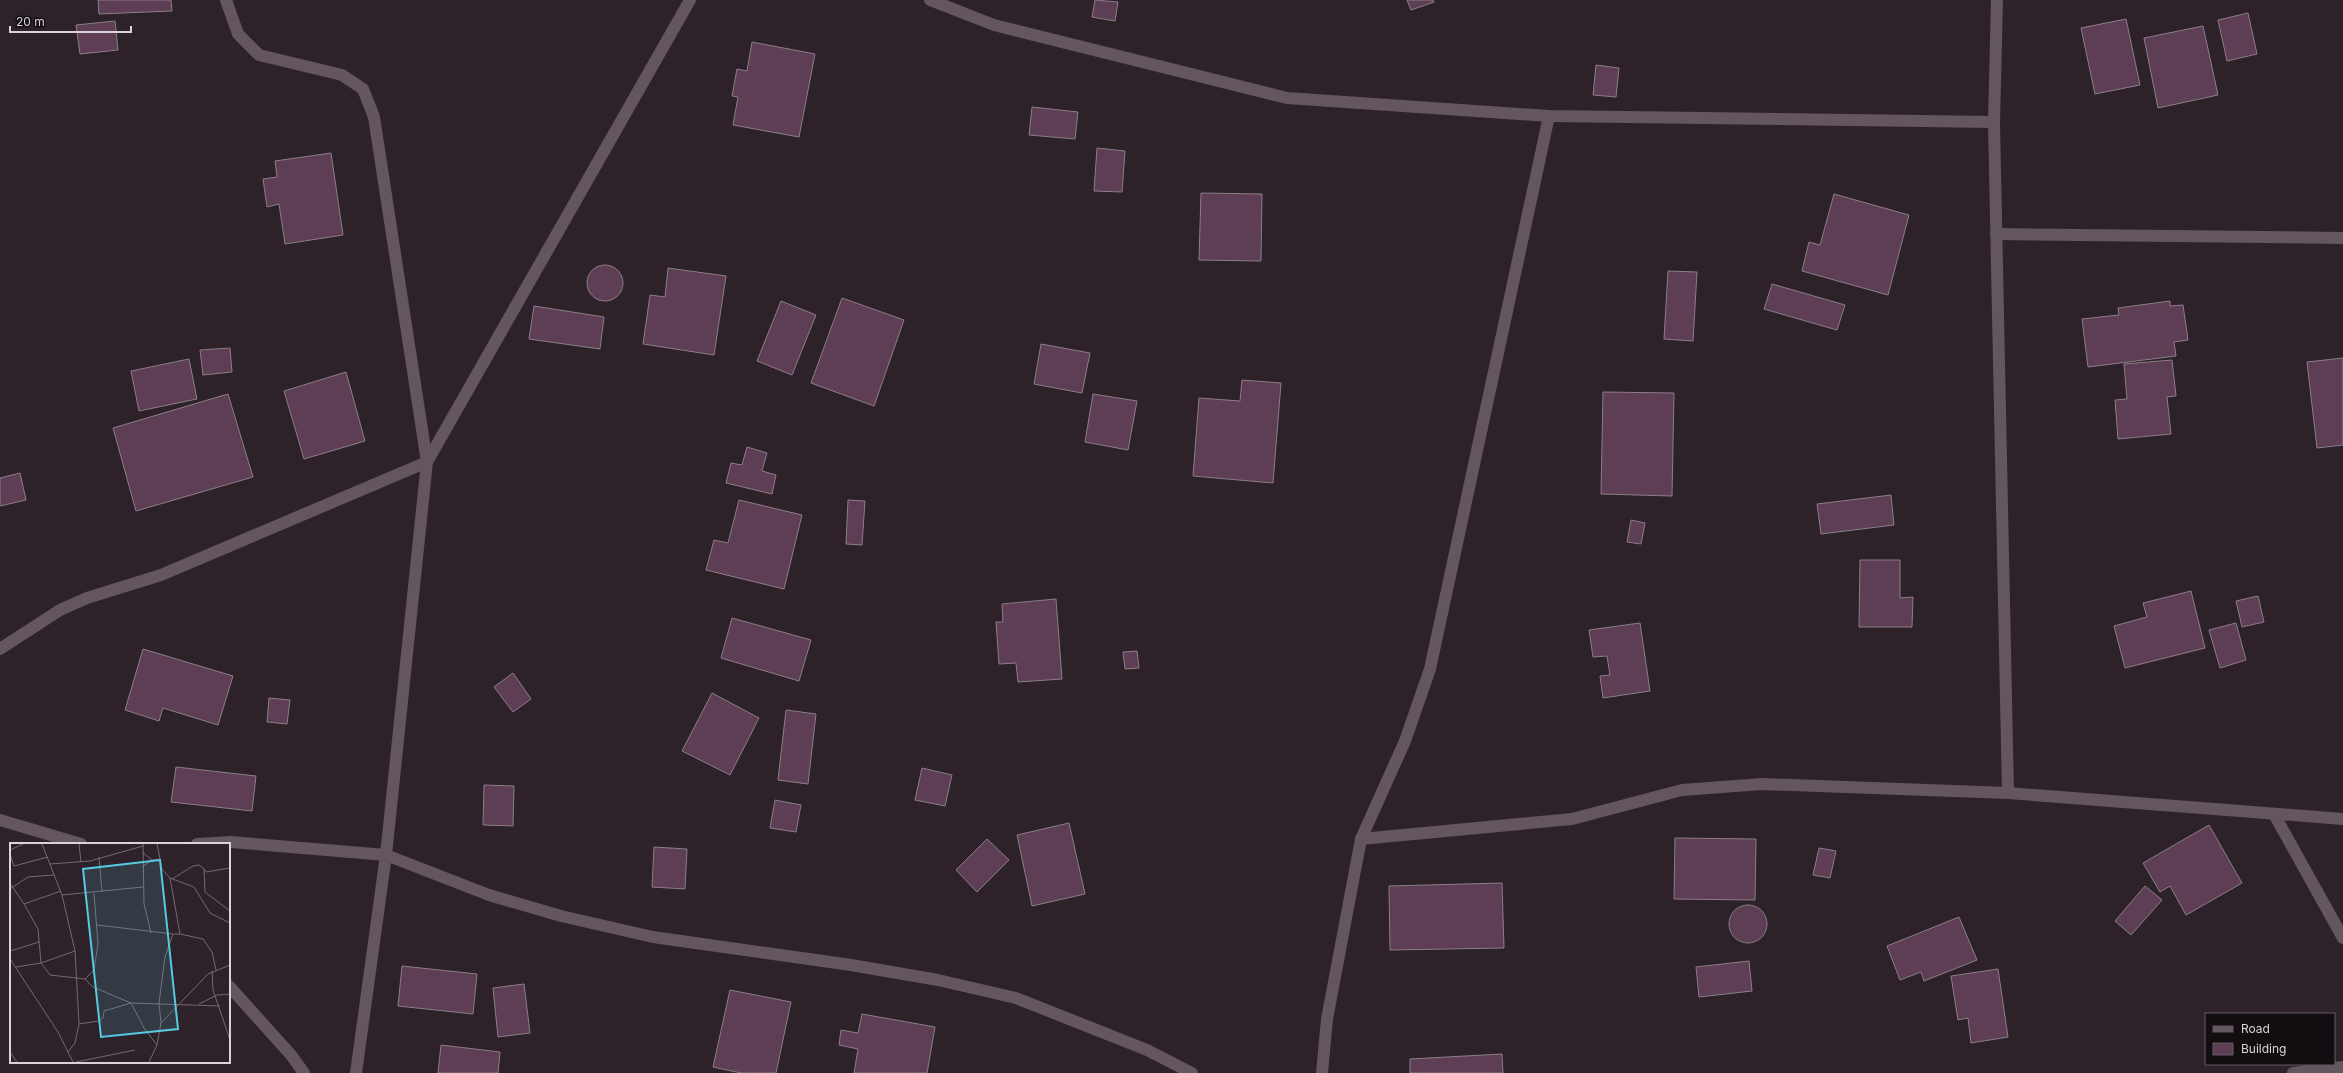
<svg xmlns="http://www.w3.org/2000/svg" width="2343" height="1073" viewBox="0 0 2343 1073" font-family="Inter,sans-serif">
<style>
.building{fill:#5d3e55;stroke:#8c7e87}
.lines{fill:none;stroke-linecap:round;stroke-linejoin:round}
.street{stroke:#63565f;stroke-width:12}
.inset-road{fill:none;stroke:#736970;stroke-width:1}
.view{fill:#55cae0;fill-opacity:0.15;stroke:#55cae0;stroke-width:2}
.inset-edge{fill:none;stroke:#dbd3d8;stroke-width:2}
</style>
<rect width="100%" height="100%" fill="#2d222a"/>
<g class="building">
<polygon points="98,0 171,0 172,11 99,14"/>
<polygon points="1095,0 1118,2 1115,21 1092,17"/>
<polygon points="1407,0 1433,0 1434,2 1411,10"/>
<polygon points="2248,13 2257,54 2227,61 2218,20"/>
<polygon points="2126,19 2140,85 2095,94 2081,28"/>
<polygon points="115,21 118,50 80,54 76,25"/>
<polygon points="2203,26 2218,95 2158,108 2144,38"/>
<polygon points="752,42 815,54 799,137 733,125 738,97 732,96 737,69 747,71"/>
<polygon points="1596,65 1619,68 1616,97 1593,95"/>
<polygon points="1032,107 1078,112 1075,139 1029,135"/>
<polygon points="1097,148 1125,151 1122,192 1094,191"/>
<polygon points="331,153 343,235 285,244 279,204 267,207 263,179 277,177 275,161"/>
<polygon points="1201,193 1262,194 1261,261 1199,260"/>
<polygon points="1834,194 1909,215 1888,295 1802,271 1809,242 1820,245"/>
<circle cx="605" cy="283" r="18"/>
<polygon points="668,268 726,276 714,355 643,344 650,295 665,297"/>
<polygon points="1668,271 1697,272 1693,341 1664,339"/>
<polygon points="1772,284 1845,305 1837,330 1764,309"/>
<polygon points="842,298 904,320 874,406 811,383"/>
<polygon points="781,301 816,315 792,375 757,361"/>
<polygon points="2170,301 2170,306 2183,305 2188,340 2174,342 2176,356 2088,367 2082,319 2119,315 2118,308"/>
<polygon points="534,306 604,317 600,349 529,339"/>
<polygon points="1041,344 1090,353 1082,393 1034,384"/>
<polygon points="230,348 232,372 203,375 200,350"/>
<polygon points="2343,358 2343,445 2317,448 2307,362"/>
<polygon points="189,359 197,399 139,411 131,371"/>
<polygon points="2172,360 2176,396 2167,397 2171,434 2118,439 2115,400 2127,399 2124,364"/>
<polygon points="346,372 365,441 304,459 284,391"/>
<polygon points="1242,380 1281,383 1273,483 1193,476 1199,398 1240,401"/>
<polygon points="1603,392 1674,393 1672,496 1601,494"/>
<polygon points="228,394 253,477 136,511 113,428"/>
<polygon points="1093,394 1137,401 1128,450 1085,442"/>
<polygon points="747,447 767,453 762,471 776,475 772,494 726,483 731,463 742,465"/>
<polygon points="20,473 26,500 0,506 0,478"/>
<polygon points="1891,495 1894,525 1821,534 1817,504"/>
<polygon points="739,500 802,515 784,589 706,570 714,540 728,543"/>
<polygon points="848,500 865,501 862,545 846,544"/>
<polygon points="1631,520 1645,523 1641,544 1627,542"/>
<polygon points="1860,560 1900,560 1900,598 1913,597 1912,627 1859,627"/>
<polygon points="2191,591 2205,648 2125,668 2114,626 2147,617 2143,603"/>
<polygon points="2258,596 2264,622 2242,627 2236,601"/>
<polygon points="1056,599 1062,679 1018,682 1016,663 999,664 996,622 1003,622 1002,604"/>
<polygon points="732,618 811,640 799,681 721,658"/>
<polygon points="1640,623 1650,691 1603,698 1600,676 1610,675 1607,656 1593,657 1589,630"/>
<polygon points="2236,623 2246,660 2220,668 2209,630"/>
<polygon points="143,649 233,676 218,725 163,708 159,721 125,710"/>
<polygon points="1137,651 1139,668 1125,669 1123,652"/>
<polygon points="513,673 531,699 513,712 494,687"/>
<polygon points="712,693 759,718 730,775 682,751"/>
<polygon points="269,698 290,700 287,724 267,722"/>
<polygon points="786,710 816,714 808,784 778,780"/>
<polygon points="176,767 256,776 252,811 171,802"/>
<polygon points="922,768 952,775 945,806 915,800"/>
<polygon points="484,785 514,786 513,826 483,825"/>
<polygon points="775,800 801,805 796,832 770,828"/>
<polygon points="1069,823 1085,894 1032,906 1017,835"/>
<polygon points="2209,825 2242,883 2186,915 2170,886 2160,892 2143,863"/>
<polygon points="1675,838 1756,839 1755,900 1674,899"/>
<polygon points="987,839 1009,860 977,892 956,870"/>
<polygon points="654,847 687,849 685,889 652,887"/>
<polygon points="1819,848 1836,851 1830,878 1813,875"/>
<polygon points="1502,883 1504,948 1390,950 1389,886"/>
<polygon points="2145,886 2162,900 2131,935 2115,921"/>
<circle cx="1748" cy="924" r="19"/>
<polygon points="1959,917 1977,960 1924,981 1921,972 1900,980 1887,946"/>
<polygon points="1749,961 1752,991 1699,997 1696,967"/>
<polygon points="402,966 477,974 473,1014 398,1006"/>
<polygon points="1998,969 2008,1037 1971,1043 1968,1018 1958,1020 1951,976"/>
<polygon points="524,984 530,1033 498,1037 493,988"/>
<polygon points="730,990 791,1002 776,1073 741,1073 713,1067"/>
<polygon points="862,1014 935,1027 927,1073 854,1073 858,1049 839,1045 841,1030 858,1033"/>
<polygon points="441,1045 500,1052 498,1073 438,1073"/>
<polygon points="1502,1054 1503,1073 1410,1073 1410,1059"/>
</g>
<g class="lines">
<g class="street">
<polyline points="226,0 238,34 259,55 342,75 363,89 374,117 427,462 386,855 356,1073"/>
<polyline points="930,0 994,25 1287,98 1549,116 1994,122"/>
<polyline points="1997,0 1994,122 2008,793"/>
<polyline points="1996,234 2343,238"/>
<polyline points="0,649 60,610 87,598 161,575 427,462 690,0"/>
<polyline points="2274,814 2343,938"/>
<polyline points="0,820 81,844"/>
<polyline points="1361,839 1572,819 1682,790 1762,784 2008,793 2343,819"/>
<polyline points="197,844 231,842 386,855 489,895 561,916 653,937 851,965 938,980 1016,998 1147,1050 1192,1073"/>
<polyline points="229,986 291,1055 304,1073"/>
<polyline points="1322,1073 1327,1019 1361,839 1405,741 1430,669 1549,116"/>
<polyline points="2293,1073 2343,1067"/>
</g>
</g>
<g transform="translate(10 843)">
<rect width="220" height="220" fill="#2d222a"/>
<path class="inset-road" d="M32 1 52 52 65 108 69 181 65 200 58 209M69 1 71 19M133 1 134 61 141 90M147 1 150 16M0 7 13 1M132 9 142 17M0 11 4 23 38 14M89 14 92 49M40 21 80 18 133 3M132 24 142 17 150 16 152 26 160 35 170 91H163L155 114 149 160 151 180M220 25 196 29 194 26 195 49 220 68M160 35 184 44 200 70 220 80M162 36 183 23 189 22 194 26M0 40 14 61M0 46 18 34 44 32M51 48 14 61 28 86 31 120 65 108M52 52 133 44M87 82 163 91M170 91 193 96 202 109 206 127M0 108 29 99M0 116 48 189 63 219M6 124 31 120 40 132 75 136 83 144 121 160 134 185 147 202M202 128 203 147 220 197M75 136 84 127 88 101 84 50M189 161 207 152 220 151M69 181 89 178 93 175 94 168 121 160 210 163M0 209 7 219M66 219 125 207M139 219 147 202 151 180 198 131 220 122"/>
<path class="view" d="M150 17 168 186 91 194 73 26Z"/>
<rect width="220" height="220" class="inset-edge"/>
</g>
<rect x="2205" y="1013" width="130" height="52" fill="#120d11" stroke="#625c61"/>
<rect x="2213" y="1026" width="20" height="6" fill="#63565f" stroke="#625c61"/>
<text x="2241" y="1033" font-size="12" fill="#dbd3d8">Road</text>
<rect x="2213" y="1043" width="20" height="12" fill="#5d3e55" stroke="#625c61"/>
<text x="2241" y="1053" font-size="12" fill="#dbd3d8">Building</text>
<path d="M10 26v6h121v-6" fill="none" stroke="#dbd3d8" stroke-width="2"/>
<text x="16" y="26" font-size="12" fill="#dbd3d8" stroke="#120d11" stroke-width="3" paint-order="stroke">20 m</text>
</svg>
